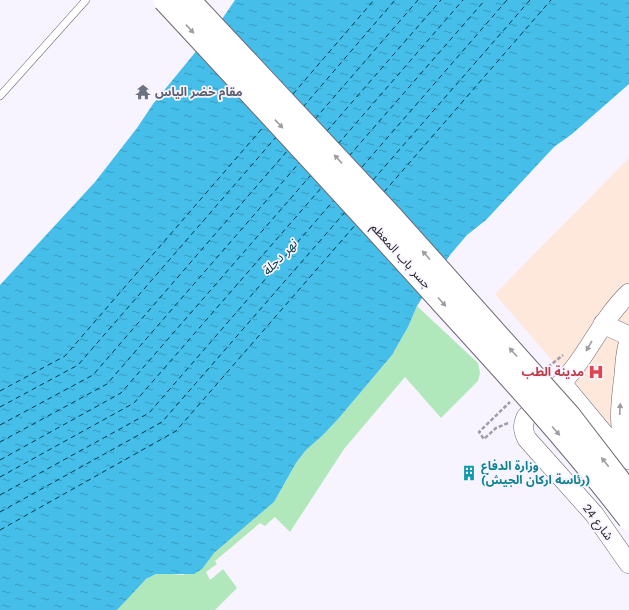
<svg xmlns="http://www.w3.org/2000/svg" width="629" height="610" viewBox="0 0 629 610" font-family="'Work Sans','Noto Sans Arabic',sans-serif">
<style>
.medical{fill:#fee7db}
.green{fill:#b1e8bb}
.water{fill:url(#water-ripples)}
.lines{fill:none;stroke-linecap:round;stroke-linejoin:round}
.ferry{stroke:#003749;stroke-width:1;stroke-dasharray:5 4;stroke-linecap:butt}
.lane-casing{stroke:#6d6973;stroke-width:8}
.secondary-casing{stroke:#6d6973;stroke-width:20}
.path{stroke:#a09da5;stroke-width:2.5;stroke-dasharray:4 2;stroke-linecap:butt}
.lane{stroke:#fff;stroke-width:7}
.secondary{stroke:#fff;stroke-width:19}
.primary-bridge-casing{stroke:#6d6973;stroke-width:24;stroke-linecap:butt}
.primary-bridge{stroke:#fff;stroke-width:22}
.oneway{fill:#9d9c9e}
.labels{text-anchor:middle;stroke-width:3.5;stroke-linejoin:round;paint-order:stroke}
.worship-label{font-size:12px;font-weight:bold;fill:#5b616d;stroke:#f8f4ff;text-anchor:start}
.street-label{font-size:12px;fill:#252428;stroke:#f8f4ff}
.health-label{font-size:12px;font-weight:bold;fill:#be3a42;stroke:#f8f4ff;text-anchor:end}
.culture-label{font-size:12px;font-weight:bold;fill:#0d838f;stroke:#f8f4ff;text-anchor:start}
.water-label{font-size:13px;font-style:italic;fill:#003749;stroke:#f8f4ff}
</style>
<defs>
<pattern id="water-ripples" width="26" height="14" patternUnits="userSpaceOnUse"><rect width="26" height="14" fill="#45beea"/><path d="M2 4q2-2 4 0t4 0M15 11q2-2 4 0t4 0" fill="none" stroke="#399abe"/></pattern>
</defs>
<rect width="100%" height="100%" fill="#f8f4ff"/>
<polygon class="medical" points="629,158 629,450 495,294"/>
<path class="green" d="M417 306 478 363 480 373 478 381 441 418 405 377 344 449 290 532 275 517 265 526 260 523 215 561 217 564 206 572 210 580 223 569 237 588 215 610H117C127 599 143 577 157 574 166 573 175 574 183 575L214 553 274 502 296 463 306 450 323 435 339 418 392 355 408 327Z"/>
<polygon class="water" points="235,0 629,0 629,84 572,134 554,147 486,220 467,235 450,255 434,279 417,306 408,327 392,355 339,418 323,435 306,450 296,463 274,502 214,553 202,569 194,574 156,574 146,579 117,610 0,610 0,285 95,182 137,128 153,104 220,22"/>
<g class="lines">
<g class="ferry">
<polyline points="293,94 374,0"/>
<polyline points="303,107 395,0"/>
<polyline points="315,119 418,0"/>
<polyline points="327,131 441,0"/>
<polyline points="338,144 463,0"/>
<polyline points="349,156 485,0"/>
<polyline points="362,167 507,0"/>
<polyline points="373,180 530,0"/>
<polyline points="384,192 551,0"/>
<polyline points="0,391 65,356 265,125"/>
<polyline points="0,407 78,365 277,136"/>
<polyline points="0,425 93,375 288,150"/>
<polyline points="0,442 107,384 300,162"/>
<polyline points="0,460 121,393 311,175"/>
<polyline points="0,477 134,403 322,187"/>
<polyline points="0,495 149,413 335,199"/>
<polyline points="0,512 162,422 346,211"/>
<polyline points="0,530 176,431 357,223"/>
</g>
<defs>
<polyline id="lane" points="0,96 86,0"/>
<g id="secondary">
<path d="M629 293C606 315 594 342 575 367 561 386 543 401 526 417 522 426 523 431 527 439L594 514 629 564"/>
<polyline points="603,324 629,336"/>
<path d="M629 342C625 352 625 364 624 375 620 405 617 432 629 460"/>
<polyline points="562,383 624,458"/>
</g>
</defs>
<use href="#lane" class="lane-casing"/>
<use href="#secondary" class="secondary-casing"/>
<g class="path">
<polyline points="548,367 563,355"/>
<polyline points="508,423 496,428 484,439 479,432 510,402"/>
</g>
<use href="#lane" class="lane"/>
<use href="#secondary" class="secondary"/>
<defs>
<g id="primary-bridge">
<path d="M164 0C256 99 348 198 439 299 504 370 570 442 629 519"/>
<polyline points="189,0 393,218 569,415 629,493"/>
</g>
</defs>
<use href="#primary-bridge" class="primary-bridge-casing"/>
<use href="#primary-bridge" class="primary-bridge"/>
</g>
<defs><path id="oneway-solid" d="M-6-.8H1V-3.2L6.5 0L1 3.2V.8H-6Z"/></defs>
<g class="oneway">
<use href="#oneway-solid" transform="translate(190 29) rotate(47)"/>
<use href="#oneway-solid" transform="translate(279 124) rotate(47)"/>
<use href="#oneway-solid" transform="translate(338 159) rotate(-133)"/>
<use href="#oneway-solid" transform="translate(426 255) rotate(-132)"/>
<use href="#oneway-solid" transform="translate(442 302) rotate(48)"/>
<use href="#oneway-solid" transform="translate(589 346) rotate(120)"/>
<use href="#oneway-solid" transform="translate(513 352) rotate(-132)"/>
<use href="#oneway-solid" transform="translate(620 409) rotate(-87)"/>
<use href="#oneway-solid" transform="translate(556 431) rotate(49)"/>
<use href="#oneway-solid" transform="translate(605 462) rotate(-128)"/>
</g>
<defs>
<symbol id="temple-bare" viewBox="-9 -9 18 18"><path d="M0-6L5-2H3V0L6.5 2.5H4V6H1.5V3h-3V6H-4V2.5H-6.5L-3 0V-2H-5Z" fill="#6b7280" stroke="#f8f4ff" stroke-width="2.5" paint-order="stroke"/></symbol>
<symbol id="hospital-bare" viewBox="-9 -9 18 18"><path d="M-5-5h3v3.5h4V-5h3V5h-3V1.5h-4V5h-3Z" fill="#e0444e" stroke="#f8f4ff" stroke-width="2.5" paint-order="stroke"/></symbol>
<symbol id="building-bare" viewBox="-9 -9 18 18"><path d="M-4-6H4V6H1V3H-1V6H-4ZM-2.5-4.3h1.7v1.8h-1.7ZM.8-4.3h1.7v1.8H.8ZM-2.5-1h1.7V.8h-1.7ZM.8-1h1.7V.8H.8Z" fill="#0f9aa8" stroke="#f8f4ff" stroke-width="2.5" paint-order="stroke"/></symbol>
</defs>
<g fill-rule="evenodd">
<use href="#temple-bare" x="132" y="81" width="22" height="22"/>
<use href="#hospital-bare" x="585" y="361" width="22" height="22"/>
<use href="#building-bare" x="458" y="462" width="22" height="22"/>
</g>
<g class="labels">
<g class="worship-label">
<text x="155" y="96">مقام خضر الياس</text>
</g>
<g class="street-label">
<text transform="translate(401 256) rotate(48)" y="4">جسر باب المعظم</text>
<text transform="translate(598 522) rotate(53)" y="4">شارع 24</text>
</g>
<g class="health-label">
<text x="584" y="376">مدينة الطب</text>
</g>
<g class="culture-label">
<text x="481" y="470">وزارة الدفاع<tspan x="481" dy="14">(رئاسة اركان الجيش)</tspan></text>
</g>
<g class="water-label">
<text transform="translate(279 257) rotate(-46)" y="5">نهر دجلة</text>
</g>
</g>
</svg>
